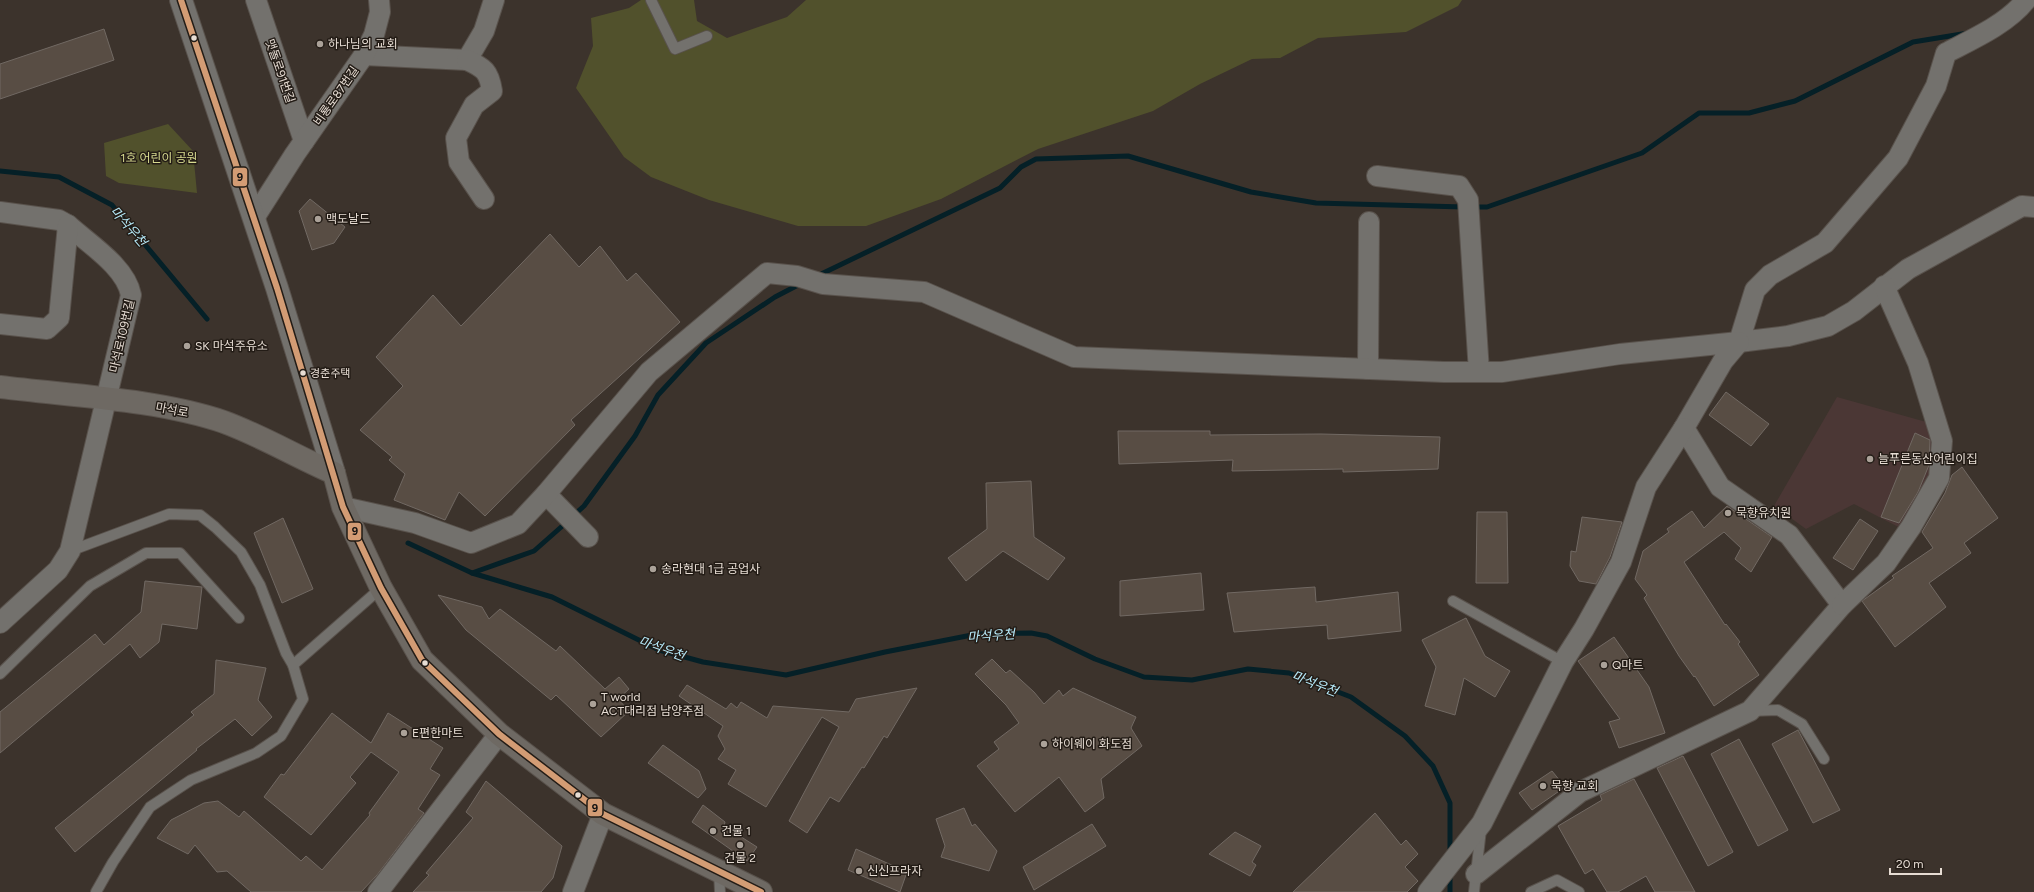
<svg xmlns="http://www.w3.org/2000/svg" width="2034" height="892" viewBox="0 0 2034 892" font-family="Figtree,'Noto Sans KR',sans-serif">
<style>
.education{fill:#4b3735}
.green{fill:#51512c}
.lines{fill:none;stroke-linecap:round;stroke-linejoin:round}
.stream{stroke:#052027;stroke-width:5}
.building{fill:#584d44;stroke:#716963}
.service-casing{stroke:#59524c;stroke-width:12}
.minor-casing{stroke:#59524c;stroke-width:22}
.tertiary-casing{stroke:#59524c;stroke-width:24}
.secondary-casing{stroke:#59524c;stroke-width:24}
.service{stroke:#73716d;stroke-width:10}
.minor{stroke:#73716d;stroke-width:20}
.tertiary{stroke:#73716d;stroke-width:22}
.secondary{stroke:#6e6963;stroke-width:22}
.bus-1-casing{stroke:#231c16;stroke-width:9}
.bus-1{stroke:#d39c74;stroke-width:6}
.bus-dot{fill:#e7ddd4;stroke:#231c16;stroke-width:1.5}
.poi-dot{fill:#aba299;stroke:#231c16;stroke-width:1.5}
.labels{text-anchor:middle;stroke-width:3;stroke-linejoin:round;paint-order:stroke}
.bus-label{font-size:11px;fill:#e7ddd4;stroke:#231c16;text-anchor:start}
.poi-label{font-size:12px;fill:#e7ddd4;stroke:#231c16;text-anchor:start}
.street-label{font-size:12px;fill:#e7ddd4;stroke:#231c16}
.park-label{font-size:12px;fill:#d8db90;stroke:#231c16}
.water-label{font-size:13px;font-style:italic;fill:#b7ebfb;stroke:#231c16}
.line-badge{stroke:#231c16;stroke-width:1.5}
.pale-badge-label{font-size:11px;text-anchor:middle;font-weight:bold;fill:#111}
</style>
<rect width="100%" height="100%" fill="#3c332c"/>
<polygon class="education" points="1837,397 1937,425 1942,441 1908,532 1854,504 1806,529 1774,506"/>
<g class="green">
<polygon points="641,0 694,0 697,21 727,38 787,17 806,0 1462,0 1458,6 1406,32 1318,38 1280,58 1252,59 1200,84 1153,111 1038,149 941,199 866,226 798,226 709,200 651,177 624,157 576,88 593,46 591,18 629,8"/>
<polygon points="168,124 193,151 197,193 119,183 106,176 104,143"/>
</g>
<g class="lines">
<g class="stream">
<polyline points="0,171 59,177 112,205 207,319"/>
<polyline points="1472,207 1487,207 1642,153 1699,113 1749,113 1795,101 1913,42 1968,33"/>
<polyline points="817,276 1000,188 1021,167 1036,159 1128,156 1251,192 1316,203 1464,207"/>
<polyline points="574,515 584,506 635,436 658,395 706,343 775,297 802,283"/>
<polyline points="408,543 472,573 552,597 659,650 703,662 786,675 885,652 977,634 1031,633 1047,636 1095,659 1144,677 1192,680 1248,669 1289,673 1351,697 1405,736 1433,766 1450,803 1450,855"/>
<polyline points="472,573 534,551 568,521"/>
<polyline points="1450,892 1450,875"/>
</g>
</g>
<g class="building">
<polygon points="104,29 114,60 0,99 0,64"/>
<polygon points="310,199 345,227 334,243 312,250 299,211"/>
<polygon points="550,234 579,267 600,246 627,281 636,273 680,322 571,420 575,425 485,516 459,492 445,520 394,500 405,474 389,460 392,457 360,430 403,386 376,357 433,295 461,326"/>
<polygon points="1726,392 1769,424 1751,446 1709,415"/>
<polygon points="1118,431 1210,431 1210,435 1321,434 1440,437 1438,469 1343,472 1343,469 1232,471 1233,460 1119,464"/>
<polygon points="1915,433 1930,440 1929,465 1918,492 1899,523 1881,517"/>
<polygon points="1962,467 1998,518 1964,543 1971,553 1929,583 1946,607 1895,647 1862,601 1894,578 1892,576 1933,548 1922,532 1945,493 1952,475"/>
<polygon points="1031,481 1034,537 1065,558 1048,580 1003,551 966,581 948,558 987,529 986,483"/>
<polygon points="1727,506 1772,537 1751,572 1735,559 1741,548 1724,532 1684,562 1725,625 1726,624 1740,642 1738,644 1759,675 1714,706 1695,676 1694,677 1679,656 1644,598 1647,595 1635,579 1643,551 1669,532 1667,529 1692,511 1704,528"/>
<polygon points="1477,512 1507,512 1508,583 1476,583"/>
<polygon points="1582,517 1622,522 1610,557 1596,584 1579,581 1570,566 1571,551 1576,552"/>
<polygon points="283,518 313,589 282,603 254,533"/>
<polygon points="1860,519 1878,531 1853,570 1833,558"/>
<polygon points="1201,573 1204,610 1120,616 1120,581"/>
<polygon points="145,581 202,587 197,629 162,624 159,642 140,658 130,644 0,753 0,712 95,634 104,645 141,612"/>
<polygon points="1315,587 1316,602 1398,592 1401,631 1328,639 1327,625 1234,632 1227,593"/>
<polygon points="438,595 482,607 489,619 500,609 556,651 560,646 605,689 619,677 629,689 618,699 629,711 601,737 556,695 551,700 466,630"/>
<polygon points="1466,618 1485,656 1510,671 1495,697 1464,678 1455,715 1425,706 1436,667 1422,640"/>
<polygon points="1614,637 1649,687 1665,733 1619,748 1609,722 1620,719 1578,661"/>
<polygon points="992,659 1006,673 1010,670 1034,692 1044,704 1059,690 1063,696 1073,688 1136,717 1131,728 1142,746 1101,779 1104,798 1085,812 1059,777 1015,812 977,766 999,749 994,742 1019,723 1006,705 975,674"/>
<polygon points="216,660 266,668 258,700 272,717 252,736 235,719 196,749 197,750 75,852 55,828 194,715 191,712 214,694"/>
<polygon points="687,685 726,709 731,703 737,708 741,702 767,718 773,706 849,712 856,699 917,688 887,738 884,736 864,768 862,767 839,802 830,797 807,833 789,821 839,727 822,717 766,807 728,784 736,770 718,759 725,749 718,736 723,726 679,696"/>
<polygon points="332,713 371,743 388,713 443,748 430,769 440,775 418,809 424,813 377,875 361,892 251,892 227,871 217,872 195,845 188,854 157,838 171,820 204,803 218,801 239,817 244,811 301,861 306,856 322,870 370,815 369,813 399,772 371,752 350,777 356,783 311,835 264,797 281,774 284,775"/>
<polygon points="1798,730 1840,810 1813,823 1772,744"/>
<polygon points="1739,739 1788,830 1758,846 1711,754"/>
<polygon points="663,745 699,771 706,789 698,798 648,763"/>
<polygon points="1683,756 1733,852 1708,866 1657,768"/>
<polygon points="1552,771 1565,787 1532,810 1519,793"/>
<polygon points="1634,779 1684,872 1695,892 1655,892 1646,876 1618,892 1607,892 1593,869 1585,874 1558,826 1602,800 1600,795"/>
<polygon points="486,781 562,846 553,878 541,892 413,892 429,875 426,873 473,818 466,812"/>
<polygon points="703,805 725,822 724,826 757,847 747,861 692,822"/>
<polygon points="964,808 972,826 975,824 997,851 989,871 941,857 945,846 936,819"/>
<polygon points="1375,813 1401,845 1406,840 1418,854 1405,867 1418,881 1407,892 1293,892"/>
<polygon points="1092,824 1106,846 1034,890 1023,867"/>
<polygon points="1235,832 1261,846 1252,862 1256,865 1250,876 1209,854"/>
<polygon points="856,849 907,872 900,892 848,870"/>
</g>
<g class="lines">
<defs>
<g id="service">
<polyline points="651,0 675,49 707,36"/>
<polyline points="70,551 169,514 200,515 215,527 241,552 260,585 286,653 293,665 303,699 281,736 256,753 191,780 150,807 113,862 96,892"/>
<polyline points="1453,601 1563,662"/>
<polyline points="293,665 381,588"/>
<polyline points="0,674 90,586 146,553 180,553 239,618"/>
<polyline points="1750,711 1778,710 1802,724 1824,759"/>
<polyline points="719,872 720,892"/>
<polyline points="1474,892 1481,829"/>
<polyline points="1531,892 1557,880 1579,892"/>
</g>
<g id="minor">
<polyline points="256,0 304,141"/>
<path d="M2026 0C2007 24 1973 39 1946 53L1936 86 1898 158 1825 243 1770 275 1755 290 1739 342 1788 336 1828 326 1854 311 1908 269 2022 206 2034 207"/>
<polyline points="364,55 467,60 484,31 494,0"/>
<path d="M467 60C484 68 489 71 492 91L474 105 456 138 459 162 484 199"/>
<polyline points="1377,176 1459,186 1468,200 1479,372"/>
<path d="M0 212 59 220 68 225C89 244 126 267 131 295L70 551 58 570 0 623"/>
<polyline points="254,218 295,154 364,55 374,35 380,12 379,0"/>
<polyline points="0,324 47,329 59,318 68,225"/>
<polyline points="1368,369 1369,222"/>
<polyline points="546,494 588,537"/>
<polyline points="343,507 415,523 471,543 518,524 546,494 649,372 767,273 797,276 823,284 924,292 1074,357 1444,372 1502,372 1620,354 1739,342 1723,361 1684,428 1720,487 1789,535 1842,605 1750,711 1580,792 1476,874"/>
<polyline points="1842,605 1886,563 1911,527 1939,478 1942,441 1918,363 1884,286"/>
<polyline points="378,892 499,734"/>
<polyline points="573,892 603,814"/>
<polyline points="1428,892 1482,823 1563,662 1584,629 1621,562 1646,487 1684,428"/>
</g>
<polyline id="tertiary" points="181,0 277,288 334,473"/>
<path id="secondary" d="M0 387C72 396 156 399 224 422 262 436 297 457 334 473L343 507 381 588 422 660 499 734 603 814 761 892"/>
</defs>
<use href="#service" class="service-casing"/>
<use href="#minor" class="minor-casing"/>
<use href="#tertiary" class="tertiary-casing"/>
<use href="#secondary" class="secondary-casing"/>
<use href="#service" class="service"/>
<use href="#minor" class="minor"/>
<use href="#tertiary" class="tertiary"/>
<use href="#secondary" class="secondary"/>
<defs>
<polyline id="bus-1" points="181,0 277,288 343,507 381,588 422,660 499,734 603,814 761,892"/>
</defs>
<use href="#bus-1" class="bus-1-casing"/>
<use href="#bus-1" class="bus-1"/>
</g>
<g class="bus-dot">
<circle cx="194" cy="38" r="3.5"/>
<circle cx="303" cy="373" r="3.5"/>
<circle cx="425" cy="663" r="3.5"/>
<circle cx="578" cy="795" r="3.5"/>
</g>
<g class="poi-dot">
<circle cx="320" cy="44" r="4"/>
<circle cx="318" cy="219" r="4"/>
<circle cx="187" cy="346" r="4"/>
<circle cx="1870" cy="459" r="4"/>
<circle cx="1728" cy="513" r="4"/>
<circle cx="653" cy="569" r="4"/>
<circle cx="1604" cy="665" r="4"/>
<circle cx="593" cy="704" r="4"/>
<circle cx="404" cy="733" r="4"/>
<circle cx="1044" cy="744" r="4"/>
<circle cx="1543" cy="786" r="4"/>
<circle cx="713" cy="831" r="4"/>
<circle cx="740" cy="845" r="4"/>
<circle cx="859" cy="871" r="4"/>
</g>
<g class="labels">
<g class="bus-label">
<text x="310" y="377">경춘주택</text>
</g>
<g class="poi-label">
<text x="328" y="48">하나님의 교회</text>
<text x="326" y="223">맥도날드</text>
<text x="195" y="350">SK 마석주유소</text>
<text x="1878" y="463">늘푸른동산어린이집</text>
<text x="1736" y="517">묵향유치원</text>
<text x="661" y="573">송라현대 1급 공업사</text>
<text x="1612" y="669">Q마트</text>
<text x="601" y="701">T world<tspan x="601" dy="14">ACT대리점 남양주점</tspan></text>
<text x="412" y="737">E편한마트</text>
<text x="1052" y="748">하이웨이 화도점</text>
<text x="1551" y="790">묵향 교회</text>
<text x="721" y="835">건물 1</text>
<text x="740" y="862" text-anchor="middle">건물 2</text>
<text x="867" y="875">신신프라자</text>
</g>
<g class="street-label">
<text transform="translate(280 71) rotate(71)" y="4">맷돌로91번길</text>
<text transform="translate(336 96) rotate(-55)" y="4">비룡로87번길</text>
<text transform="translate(122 336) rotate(-77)" y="4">마석로109번길</text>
<text transform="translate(172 410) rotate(11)" y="4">마석로</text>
</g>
<g class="park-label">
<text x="159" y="162">1호 어린이 공원</text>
</g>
<g class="water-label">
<text transform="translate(129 226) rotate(49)" y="5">마석우천</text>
<text transform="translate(991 635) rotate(-4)" y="5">마석우천</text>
<text transform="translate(662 648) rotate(20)" y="5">마석우천</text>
<text transform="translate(1315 683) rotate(21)" y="5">마석우천</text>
</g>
</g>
<g class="line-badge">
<rect x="232" y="167" width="16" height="20" rx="4" fill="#d39c74"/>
<rect x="347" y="522" width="15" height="19" rx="4" fill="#d39c74"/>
<rect x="587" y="798" width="16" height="19" rx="4" fill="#d39c74"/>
</g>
<g class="pale-badge-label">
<text x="240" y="181">9</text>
<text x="355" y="535">9</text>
<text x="595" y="812">9</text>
</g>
<path d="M1890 868v6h51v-6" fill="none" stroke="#e7ddd4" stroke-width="2"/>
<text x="1896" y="868" font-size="12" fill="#e7ddd4" stroke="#231c16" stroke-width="3" paint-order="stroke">20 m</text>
</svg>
